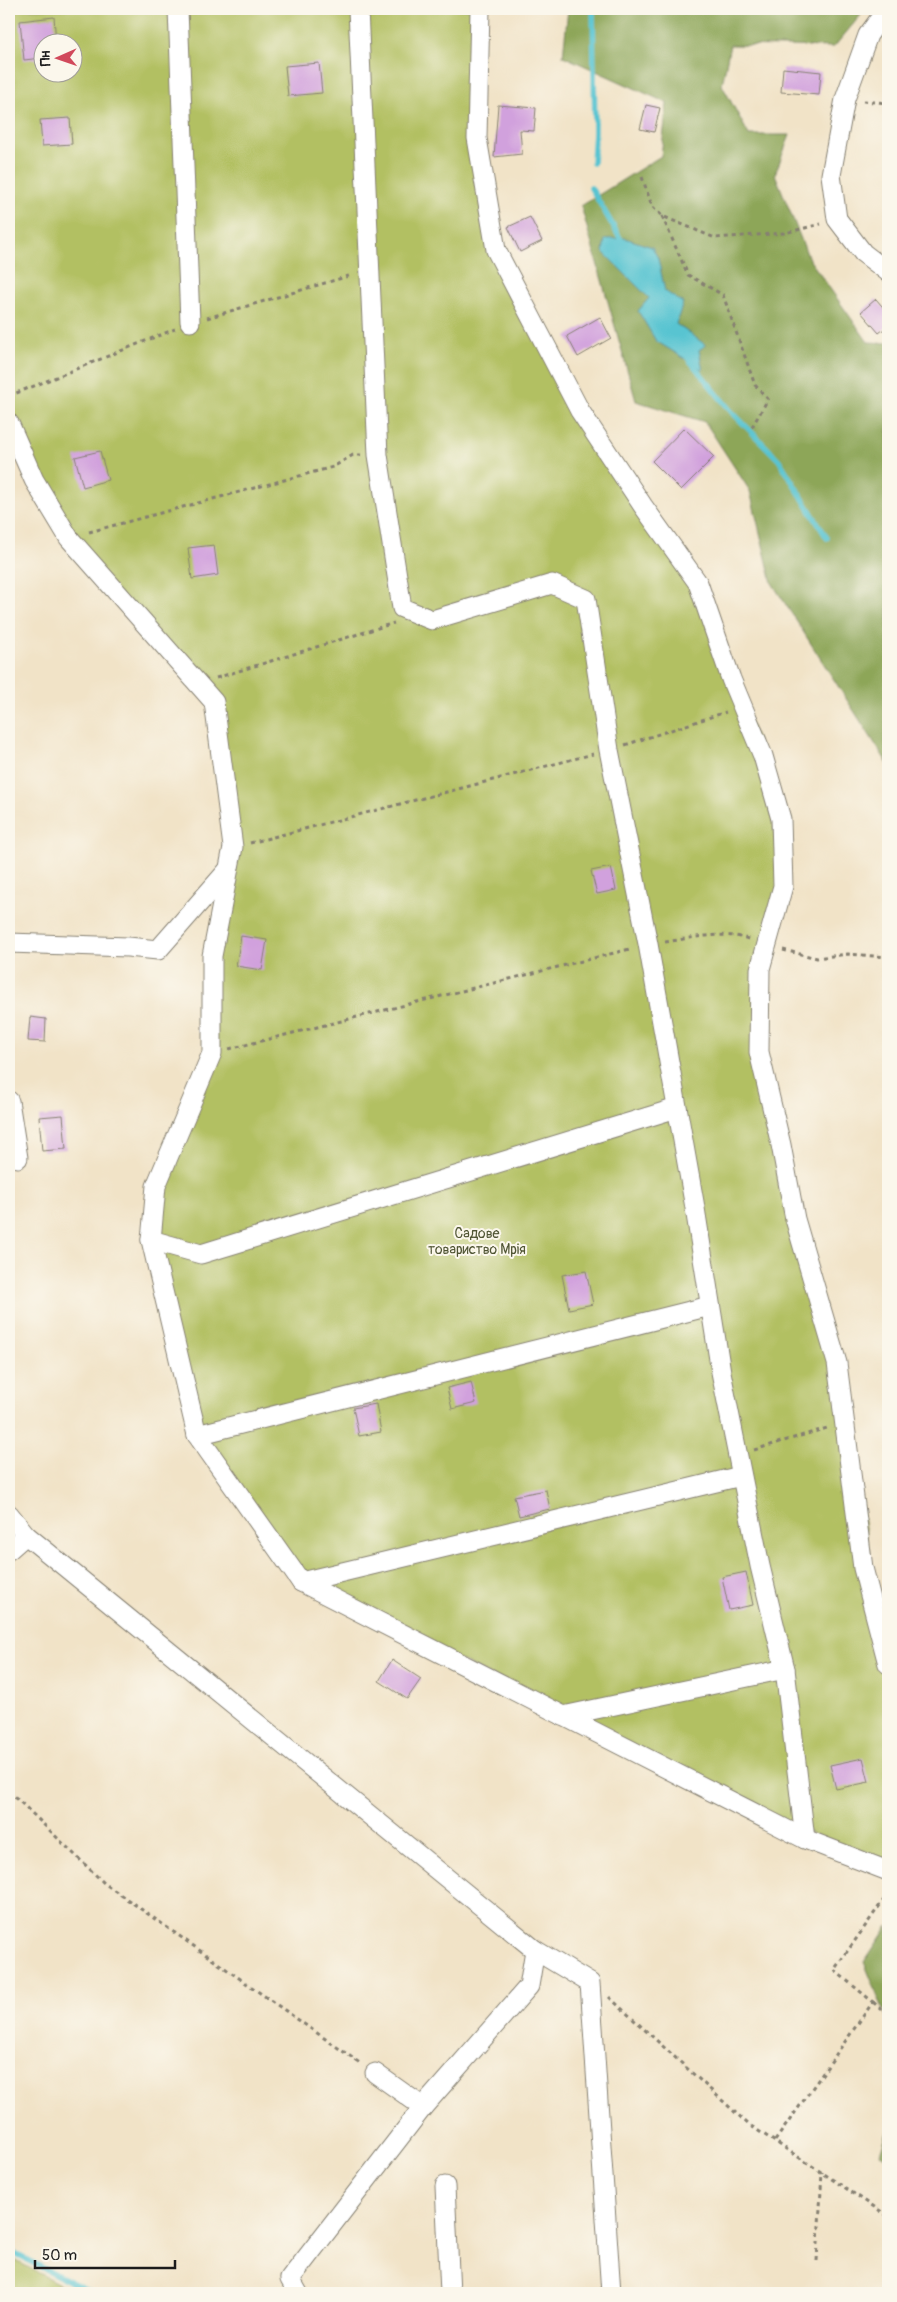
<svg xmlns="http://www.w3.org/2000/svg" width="897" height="2302" viewBox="0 0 897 2302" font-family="Pangolin,sans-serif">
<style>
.green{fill:#b2c062;stroke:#676e3f;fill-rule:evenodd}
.forest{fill:#8da658;stroke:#54613a}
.water{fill:#58c4d1;stroke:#3a7076}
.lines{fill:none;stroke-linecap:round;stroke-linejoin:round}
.stream{stroke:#58c4d1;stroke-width:5.5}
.building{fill:#d1a1dd}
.minor-casing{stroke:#868072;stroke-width:21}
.path{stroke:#868072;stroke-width:3;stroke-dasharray:4 4;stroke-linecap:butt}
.minor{stroke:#fff;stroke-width:19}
.labels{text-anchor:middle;stroke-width:4;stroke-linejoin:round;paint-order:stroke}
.park-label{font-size:14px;fill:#505534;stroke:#fbf7ec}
</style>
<rect width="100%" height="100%" fill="#fbf7ec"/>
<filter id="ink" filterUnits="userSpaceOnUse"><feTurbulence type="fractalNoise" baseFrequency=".02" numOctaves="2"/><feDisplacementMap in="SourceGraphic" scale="10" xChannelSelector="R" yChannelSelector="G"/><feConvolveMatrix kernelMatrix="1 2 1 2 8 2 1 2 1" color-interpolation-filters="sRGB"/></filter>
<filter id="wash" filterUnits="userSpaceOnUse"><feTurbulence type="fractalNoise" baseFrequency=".0096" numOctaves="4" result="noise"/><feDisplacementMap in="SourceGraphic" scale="20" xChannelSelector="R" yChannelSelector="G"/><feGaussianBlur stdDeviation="1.12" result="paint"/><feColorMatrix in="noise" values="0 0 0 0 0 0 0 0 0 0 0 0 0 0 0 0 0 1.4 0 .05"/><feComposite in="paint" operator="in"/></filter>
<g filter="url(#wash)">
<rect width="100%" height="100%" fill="#f1e3c7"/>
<g class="green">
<path d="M9 9H480L477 138 496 250 580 411 698 583 763 756 783 886 760 970 759 1052 837 1363 888 1664V1871L301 1582 197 1435 151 1240 156 1186 212 1053V956L233 847 214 702 69 538 9 420ZM42 42H72V72H42Z"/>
<polygon points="9,2257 76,2293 9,2293"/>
</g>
<g class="forest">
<polygon points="568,9 866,9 834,47 730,45 722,85 749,135 790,135 775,174 809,259 868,342 888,343 888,764 772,583 750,491 705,422 636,401 581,206 661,156 667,103 563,56"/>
<polygon points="888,1926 888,2021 864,1962"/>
<polygon points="888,2129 888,2158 880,2154"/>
</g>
<polygon class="water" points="625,238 652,247 658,258 665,291 683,303 676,324 706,345 699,350 703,370 656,341 638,311 649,298 603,252 605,239"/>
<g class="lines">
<g class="stream">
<polyline points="593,163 595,132 593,9"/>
<polyline points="591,188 624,245"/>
<polyline points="687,357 730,410 779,460 827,538"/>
<polyline points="9,2251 93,2293"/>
</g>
</g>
<g id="blocks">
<g class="building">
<polygon points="54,17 56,42 42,42 42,58 24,60 20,21"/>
<polygon points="319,63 322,93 288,96 285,66"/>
<polygon points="783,68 821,72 819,95 781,92"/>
<polygon points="498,105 536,108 534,131 520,130 522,154 494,157"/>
<polygon points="646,105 660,108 654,132 640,129"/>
<polygon points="70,118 72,144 42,146 40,120"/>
<polygon points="530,217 542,241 520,252 508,227"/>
<polygon points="876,299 888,313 888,326 879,333 861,312"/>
<polygon points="600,317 611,338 578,357 567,336"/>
<polygon points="684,428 714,457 681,490 652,461"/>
<polygon points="100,451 108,480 83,487 75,457"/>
<polygon points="214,545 218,575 192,579 188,548"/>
<polygon points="611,867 616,890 597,894 591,871"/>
<polygon points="241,936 267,940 262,970 236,966"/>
<polygon points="30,1017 46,1019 45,1042 28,1041"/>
<polygon points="63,1115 66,1149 42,1151 39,1117"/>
<polygon points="586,1271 593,1304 569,1309 562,1275"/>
<polygon points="471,1382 476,1403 452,1409 447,1388"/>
<polygon points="376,1404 381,1432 359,1436 353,1408"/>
<polygon points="546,1490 550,1509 519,1516 514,1496"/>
<polygon points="746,1572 753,1605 729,1610 722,1577"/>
<polygon points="392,1660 421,1679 407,1699 379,1681"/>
<polygon points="863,1758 869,1782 836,1789 830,1765"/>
</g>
</g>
</g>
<g filter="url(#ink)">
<use href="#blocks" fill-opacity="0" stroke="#868072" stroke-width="1"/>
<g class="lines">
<defs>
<g id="minor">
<polyline points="178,9 190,322"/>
<polyline points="358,9 378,455 402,608 432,620 552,584 586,599 609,750 648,944 694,1202 721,1372 760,1566 785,1669 805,1839"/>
<polyline points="480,9 477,138 496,250 580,411 643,506 698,583 731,679 763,756 781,819 783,886 760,969 759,1052 781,1145 795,1219 837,1363 863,1568 888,1664"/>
<polyline points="887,9 868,35 845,99 831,175 837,219 863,253 888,272"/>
<polyline points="9,423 34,480 69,538 214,702 233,847 212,956 212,1053 156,1186 151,1240 197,1435 301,1582 805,1839 888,1871"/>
<polyline points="9,943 128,947 158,950 228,870"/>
<polyline points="9,1101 18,1158"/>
<polyline points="151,1240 201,1254 677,1108"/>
<polyline points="197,1435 710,1306"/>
<polyline points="9,1514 26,1535 535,1950 590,1983 611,2293"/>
<polyline points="9,1550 26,1535"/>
<polyline points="301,1582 741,1476"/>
<polyline points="563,1716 785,1669"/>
<polyline points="375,2073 423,2107"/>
<polyline points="445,2186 450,2293"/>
<polyline points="298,2293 290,2279 423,2107 529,1986 535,1950"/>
</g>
</defs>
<use href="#minor" class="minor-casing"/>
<g class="path">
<polyline points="863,101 888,103"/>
<polyline points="642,177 652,206 662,216 715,238 785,233 821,224"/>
<polyline points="662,216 688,275 723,295 755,385 768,399 752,427"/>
<polyline points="207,318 352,275"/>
<polyline points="9,396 175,329"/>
<polyline points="89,532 333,467 353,455 361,455"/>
<polyline points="216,678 394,623"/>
<polyline points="625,745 726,712"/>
<polyline points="250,843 593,754"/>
<path d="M665 942C693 938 724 930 751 940"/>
<polyline points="783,950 817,958 848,954 888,957"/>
<polyline points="229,1049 630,949"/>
<polyline points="754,1450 827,1428"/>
<polyline points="9,1791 104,1883 361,2064"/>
<polyline points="609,1997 748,2124 888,2216"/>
<polyline points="873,2002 888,2015"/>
<polyline points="775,2141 873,2002 834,1970 888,1894"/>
<polyline points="817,2261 822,2172"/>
</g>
<use href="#minor" class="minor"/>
</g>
</g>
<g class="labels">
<g class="park-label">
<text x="477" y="1238">Садове<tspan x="477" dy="16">товариство Мрія</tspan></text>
</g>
</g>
<rect width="897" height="2302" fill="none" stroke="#fbf7ec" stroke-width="30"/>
<g transform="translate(58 58) rotate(268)"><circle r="24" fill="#fbf7ec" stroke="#a29f99"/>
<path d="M0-4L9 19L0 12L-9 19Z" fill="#d1495b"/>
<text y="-8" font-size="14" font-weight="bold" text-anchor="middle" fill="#1c1c1c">Пн</text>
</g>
<path d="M35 2260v8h140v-8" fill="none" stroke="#1c1c1c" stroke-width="2.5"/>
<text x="42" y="2260" font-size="15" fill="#1c1c1c" stroke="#fbf7ec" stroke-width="4" paint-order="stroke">50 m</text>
</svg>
